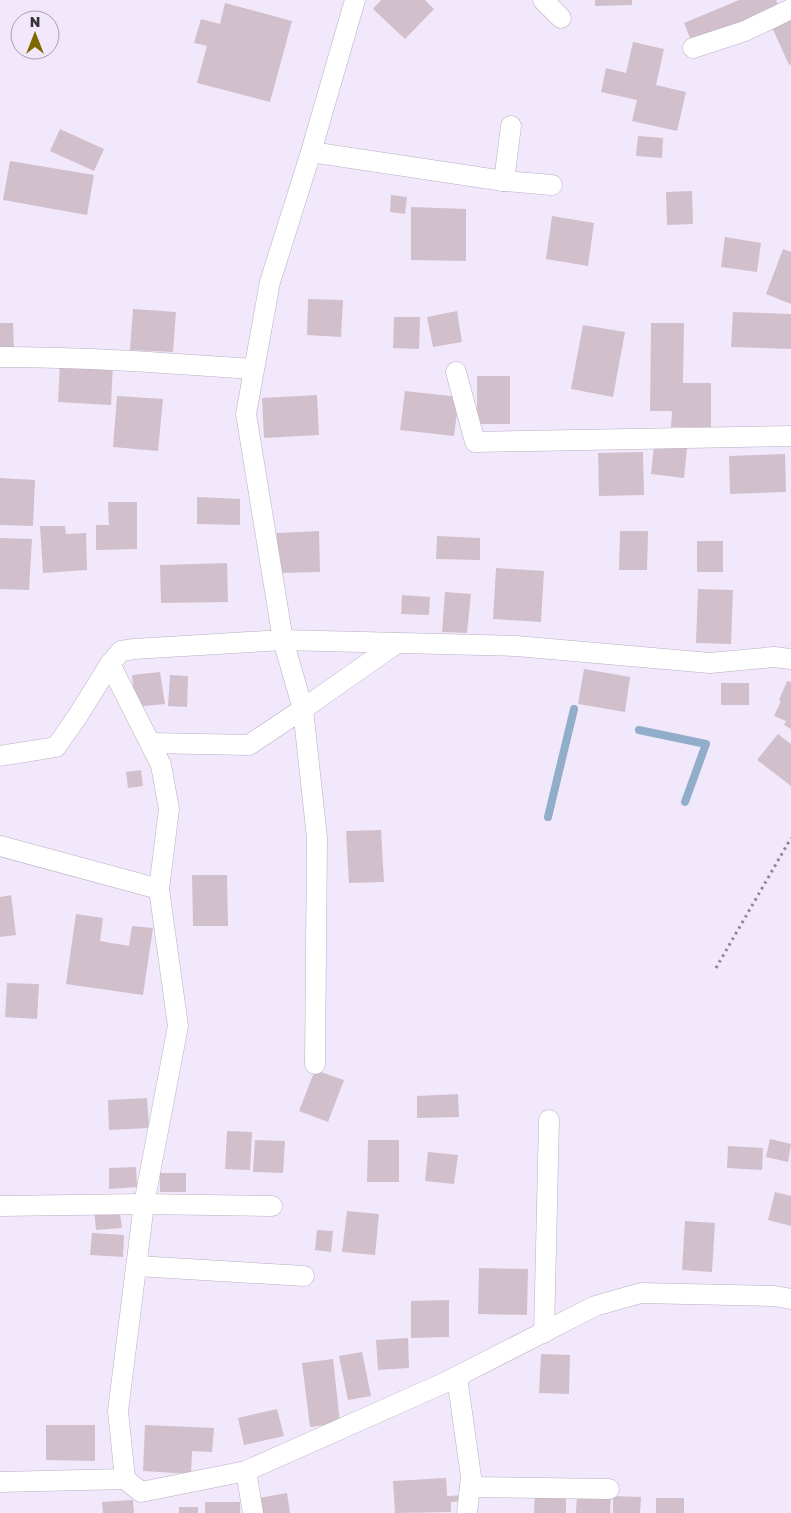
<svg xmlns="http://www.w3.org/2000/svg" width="791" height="1513" viewBox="0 0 791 1513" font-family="'Golos Text',sans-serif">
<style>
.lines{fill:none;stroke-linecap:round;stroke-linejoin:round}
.stream{stroke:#92adca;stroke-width:8}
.building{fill:#d2bfcc}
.street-casing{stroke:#b9afc1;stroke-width:21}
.path{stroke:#8d8693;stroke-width:3;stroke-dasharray:2.5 4;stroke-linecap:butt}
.street{stroke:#fff;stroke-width:20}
</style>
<rect width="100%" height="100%" fill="#f2e8fb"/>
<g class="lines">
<g class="stream">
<polyline points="639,730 706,744 685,802"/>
<polyline points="548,817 574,709"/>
</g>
</g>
<g class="building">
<polygon points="381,0 425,0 434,9 405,39 373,9"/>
<polygon points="595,0 632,0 632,5 595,6"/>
<polygon points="739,0 776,0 779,7 692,43 684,23"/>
<polygon points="225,3 292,21 270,102 197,83 207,46 194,43 201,19 220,24"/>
<polygon points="791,15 791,64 789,65 771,25"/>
<polygon points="633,42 664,49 656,85 686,92 677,131 632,121 637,100 601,92 606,68 626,73"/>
<polygon points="60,129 104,149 94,171 50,151"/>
<polygon points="638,136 663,138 662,158 636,156"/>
<polygon points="10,161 94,175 87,215 3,200"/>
<polygon points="692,191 693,224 667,225 666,192"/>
<polygon points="391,195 407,197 405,214 390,212"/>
<polygon points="411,207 466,209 466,261 411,260"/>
<polygon points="552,216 594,223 588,266 546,259"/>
<polygon points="725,237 761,243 757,272 721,267"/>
<polygon points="783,249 791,252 791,304 766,294"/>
<polygon points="308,299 343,300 341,337 307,335"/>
<polygon points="133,309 176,312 173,352 130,350"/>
<polygon points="457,311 462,342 433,347 427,317"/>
<polygon points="733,312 791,314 791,349 731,347"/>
<polygon points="394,317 420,317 419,349 393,348"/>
<polygon points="0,323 13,323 14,350 0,350"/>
<polygon points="651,323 684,323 683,383 711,383 711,427 671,427 672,411 650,411"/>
<polygon points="583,325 625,332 613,397 571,389"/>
<polygon points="60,362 113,364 111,405 58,402"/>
<rect x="477" y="376" width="33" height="48"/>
<polygon points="405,391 459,397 454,436 400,430"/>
<polygon points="317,395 319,435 264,438 262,398"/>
<polygon points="117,396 163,399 158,451 113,447"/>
<polygon points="654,445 687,448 684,478 651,474"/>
<polygon points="643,452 644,495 599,496 598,453"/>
<polygon points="785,454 786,492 730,494 729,456"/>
<polygon points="0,478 35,480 33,526 0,525"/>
<polygon points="197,497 240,499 240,525 197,524"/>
<polygon points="108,502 137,502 137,549 96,550 96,525 109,525"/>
<polygon points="40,526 65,526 66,534 86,533 87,570 43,573"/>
<polygon points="319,531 320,572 278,573 277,533"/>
<polygon points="620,531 648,531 647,570 619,570"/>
<polygon points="437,536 480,538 480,560 436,559"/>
<polygon points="0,538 32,539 29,590 0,589"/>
<rect x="697" y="541" width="26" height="31"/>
<polygon points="227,563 228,602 161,603 160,565"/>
<polygon points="496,568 544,571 541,622 493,619"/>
<polygon points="698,589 733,590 731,644 696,643"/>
<polygon points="445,592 471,594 467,633 442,632"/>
<polygon points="402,595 430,597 429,615 401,614"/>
<polygon points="584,669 630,677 625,712 578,704"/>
<polygon points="160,672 165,704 135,707 132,675"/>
<polygon points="170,675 188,676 187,707 168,706"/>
<polygon points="787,681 791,682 791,729 784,725 786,721 774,716 781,701 779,700"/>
<rect x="721" y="683" width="28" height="22"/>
<polygon points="778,734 791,744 791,786 757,760"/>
<polygon points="141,770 143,786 128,788 126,772"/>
<polygon points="381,830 384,882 349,883 346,831"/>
<polygon points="192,875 227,875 228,926 193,926"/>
<polygon points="11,895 16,935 0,937 0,897"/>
<polygon points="76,914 103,918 100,941 129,946 132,926 153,928 143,995 66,984"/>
<polygon points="7,983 39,984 37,1019 5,1017"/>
<polygon points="315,1070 344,1080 328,1122 299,1111"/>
<polygon points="458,1094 459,1117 417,1118 417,1096"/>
<polygon points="147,1098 149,1128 109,1130 108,1100"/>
<polygon points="227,1131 252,1132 250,1170 225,1169"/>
<polygon points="770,1139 791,1144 788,1162 766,1157"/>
<polygon points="255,1140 285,1141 283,1173 253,1172"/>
<polygon points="368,1140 399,1140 399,1182 367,1182"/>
<polygon points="728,1146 763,1148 762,1170 727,1168"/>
<polygon points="428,1152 458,1155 454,1184 425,1181"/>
<polygon points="136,1167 137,1187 109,1189 109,1168"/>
<rect x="160" y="1173" width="26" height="19"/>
<polygon points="775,1192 791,1196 791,1226 768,1220"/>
<polygon points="119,1207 122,1228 96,1230 94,1209"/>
<polygon points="347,1211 379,1214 375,1255 342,1252"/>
<polygon points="685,1221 715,1223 712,1272 682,1270"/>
<polygon points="317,1230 333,1231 331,1252 315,1250"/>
<polygon points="92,1233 124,1235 123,1257 90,1255"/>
<polygon points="479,1268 528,1269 527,1315 478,1314"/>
<polygon points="449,1300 449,1337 411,1338 411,1301"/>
<polygon points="408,1338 409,1368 378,1370 376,1340"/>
<polygon points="362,1352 371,1396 348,1400 339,1356"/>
<polygon points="541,1354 570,1355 569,1394 539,1393"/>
<polygon points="333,1359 340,1423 310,1427 302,1363"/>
<polygon points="277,1409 284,1436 244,1445 238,1418"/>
<polygon points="46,1425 95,1425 95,1461 46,1460"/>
<polygon points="145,1425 214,1428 212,1452 192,1451 191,1474 143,1471"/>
<polygon points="446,1478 447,1496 465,1495 465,1501 451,1502 451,1512 395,1513 393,1481"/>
<polygon points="535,1492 566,1493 566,1513 534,1513"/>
<polygon points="287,1493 290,1513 254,1513 252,1499"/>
<polygon points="577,1494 611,1495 610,1513 576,1513"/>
<polygon points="613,1496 641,1497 640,1513 613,1513"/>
<rect x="656" y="1498" width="28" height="15"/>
<polygon points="133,1500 134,1513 103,1513 102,1502"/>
<rect x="205" y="1502" width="35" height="11"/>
<rect x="179" y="1507" width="19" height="6"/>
</g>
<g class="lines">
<defs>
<g id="street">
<polyline points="543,0 561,18"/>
<polyline points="693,48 745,31 791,9"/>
<polyline points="311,152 504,181 552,185"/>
<polyline points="504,181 511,126"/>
<path d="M0 357C85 357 169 363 254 369"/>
<polyline points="456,372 475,442 791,436"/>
<polyline points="110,664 161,765 169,809 159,889 178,1026 144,1204 118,1411 125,1479 141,1492 246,1471 444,1383 595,1306 641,1293 774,1296 791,1299"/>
<polyline points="150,743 249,745 303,709 397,643"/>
<polyline points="0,756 56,747 77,717 110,664 121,651 134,649 283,640 516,646 710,663 774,657 791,659"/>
<polyline points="0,846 159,889"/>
<polyline points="315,1064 317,838 303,709 283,640 246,414 270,282 311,152 355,0"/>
<polyline points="0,1206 144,1204 272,1206"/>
<polyline points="137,1266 304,1276"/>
<polyline points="544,1333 549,1120"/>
<polyline points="457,1377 471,1477 467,1513"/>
<polyline points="246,1471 253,1513"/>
<polyline points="0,1482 125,1479"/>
<polyline points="470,1487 609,1489"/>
</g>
</defs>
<use href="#street" class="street-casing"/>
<polyline class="path" points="716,968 791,838"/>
<use href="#street" class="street"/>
</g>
<g transform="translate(35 35)"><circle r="24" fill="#f2e8fb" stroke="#a7a0ae"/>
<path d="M0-4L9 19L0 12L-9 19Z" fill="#7e6800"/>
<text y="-8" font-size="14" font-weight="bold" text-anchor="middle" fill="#37333b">N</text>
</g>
</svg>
